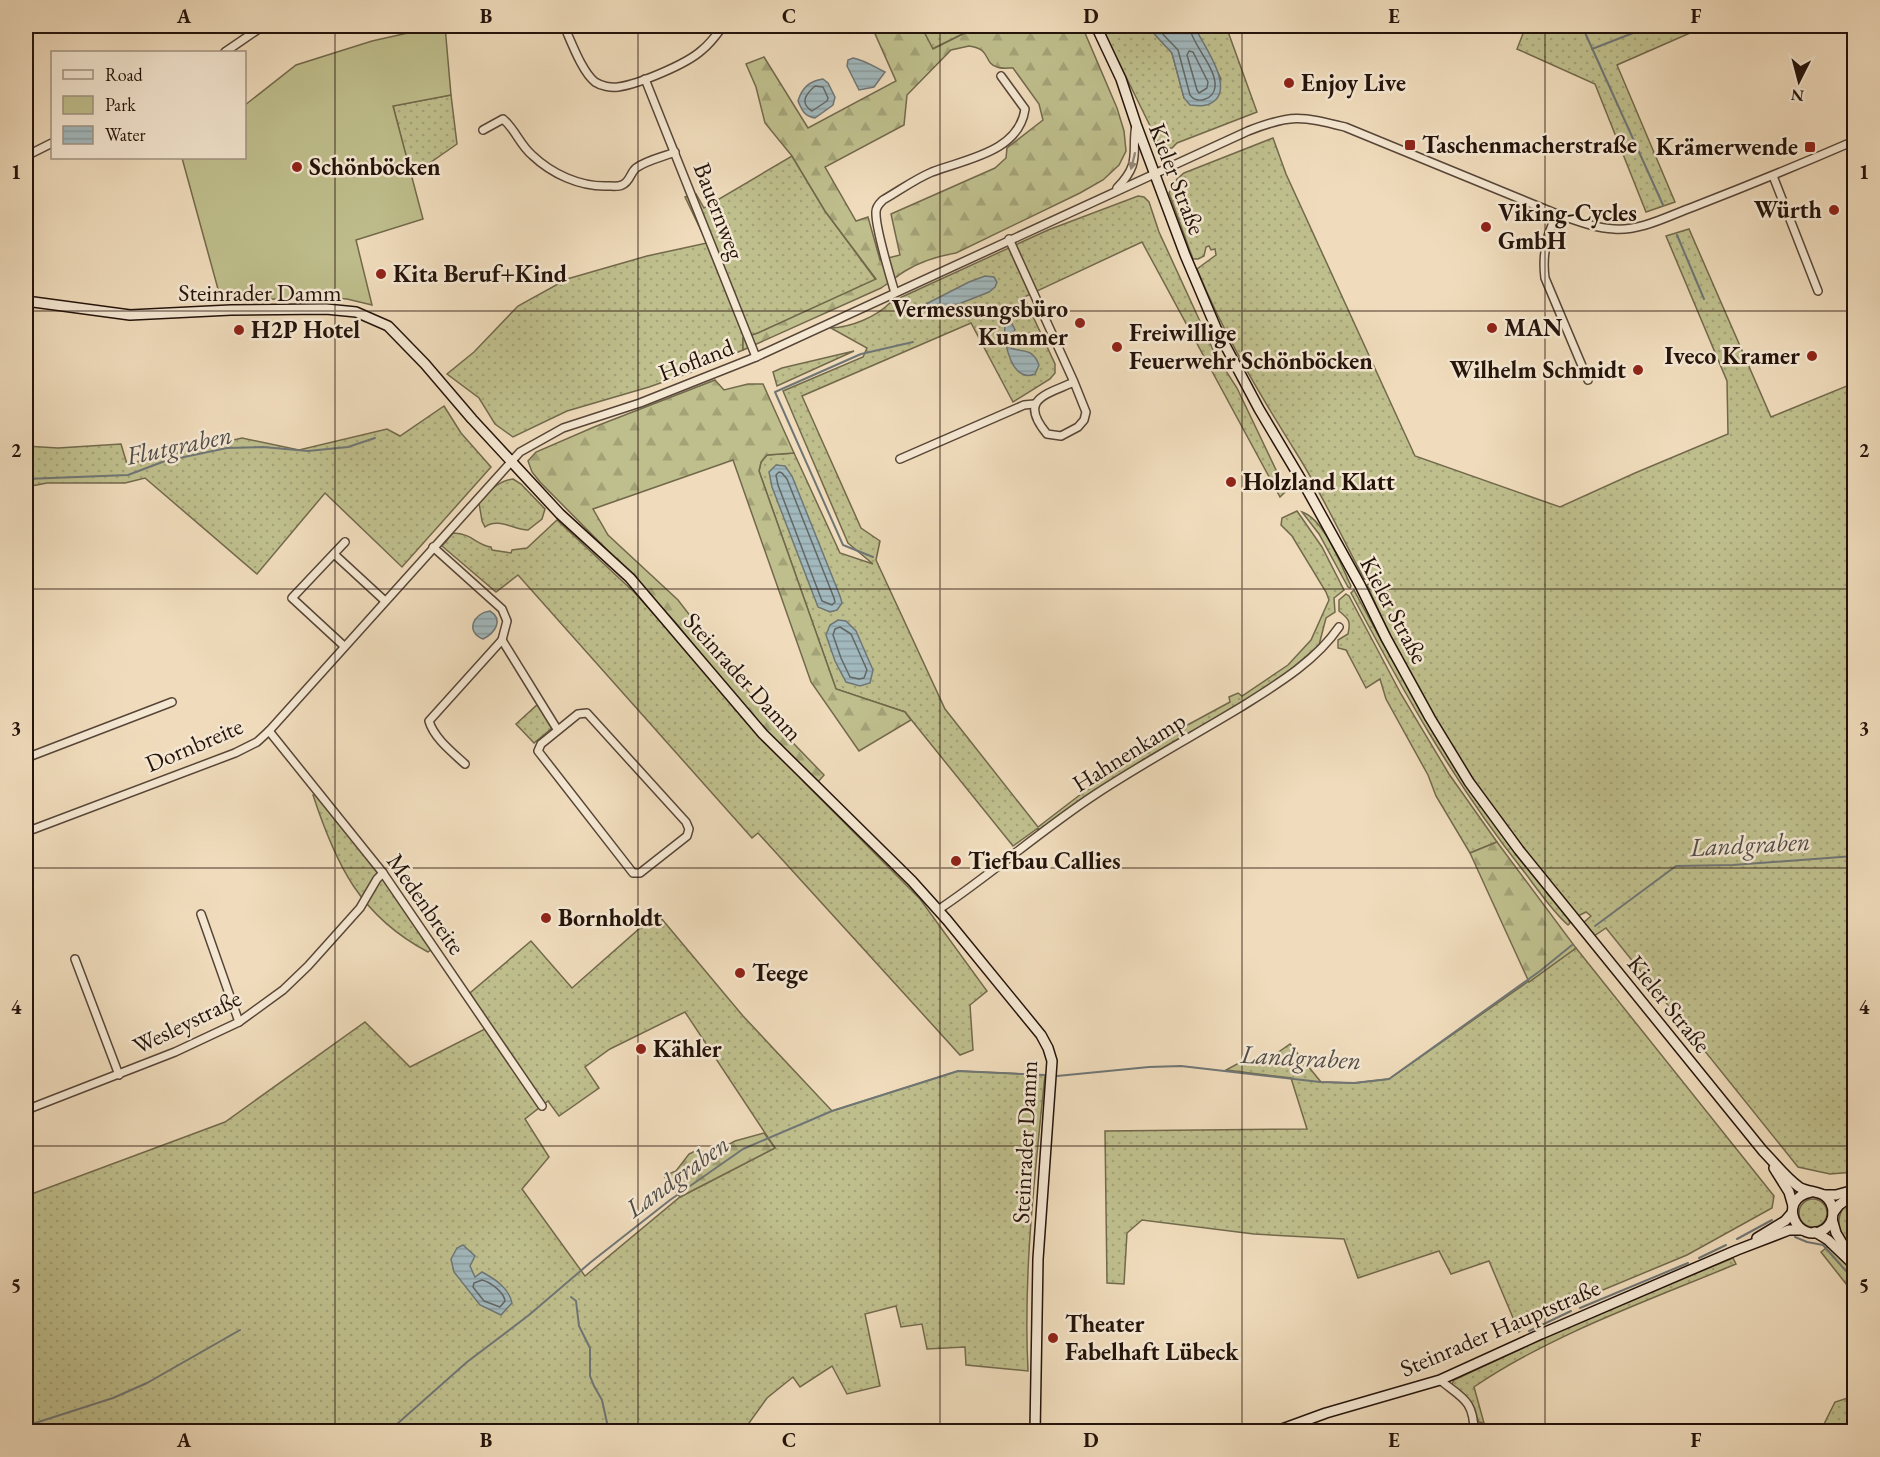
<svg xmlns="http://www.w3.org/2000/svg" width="1880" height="1457" viewBox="0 0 1880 1457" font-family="'EB Garamond',serif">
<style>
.green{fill:url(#green-dots);stroke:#72694c;stroke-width:1.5;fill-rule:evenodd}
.forest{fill:url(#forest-firs);stroke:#72694c;stroke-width:1.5;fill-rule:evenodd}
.pitch{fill:#bfbf8d;stroke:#72694c;stroke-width:1.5}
.water{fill:url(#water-rules);stroke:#6f7676;stroke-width:1.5}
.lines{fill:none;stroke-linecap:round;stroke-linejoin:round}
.shore{stroke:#626664;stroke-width:1.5}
.stream{stroke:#6f7676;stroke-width:2}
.minor-casing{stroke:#574537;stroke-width:10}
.secondary-casing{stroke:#24130b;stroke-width:12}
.minor{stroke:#f5e8d3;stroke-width:7}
.secondary{stroke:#f5e8d3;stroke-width:9}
.oneway{fill:#978879}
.grid{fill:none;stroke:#24130b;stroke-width:1.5;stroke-opacity:0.55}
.poi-dot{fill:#8f2418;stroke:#f5e8d3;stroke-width:2}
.labels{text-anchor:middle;stroke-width:5;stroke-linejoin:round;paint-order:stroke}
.poi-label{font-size:24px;font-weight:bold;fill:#24130b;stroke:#f5e8d3;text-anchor:start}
.street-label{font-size:24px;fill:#24130b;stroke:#f5e8d3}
.water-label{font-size:26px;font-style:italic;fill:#504d49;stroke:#f5e8d3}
.neatline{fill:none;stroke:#24130b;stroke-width:2}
.grid-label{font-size:20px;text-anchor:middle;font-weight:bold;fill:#24130b}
</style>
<defs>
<pattern id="green-dots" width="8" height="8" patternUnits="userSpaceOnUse" patternTransform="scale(1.5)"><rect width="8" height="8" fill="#bfbf8d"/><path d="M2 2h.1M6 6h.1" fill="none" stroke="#a4a378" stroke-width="1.8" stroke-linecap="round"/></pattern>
<pattern id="forest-firs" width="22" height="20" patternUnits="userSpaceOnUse" patternTransform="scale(1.5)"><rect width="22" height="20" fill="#bfbf8d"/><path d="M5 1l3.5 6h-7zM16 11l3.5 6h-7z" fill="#a4a378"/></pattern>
<pattern id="water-rules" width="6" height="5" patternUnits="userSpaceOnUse" patternTransform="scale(1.5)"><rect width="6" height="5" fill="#a1b8bd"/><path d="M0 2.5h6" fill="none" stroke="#8a9da1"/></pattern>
</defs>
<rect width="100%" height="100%" fill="#f0dcbc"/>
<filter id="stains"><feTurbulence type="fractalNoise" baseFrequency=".00333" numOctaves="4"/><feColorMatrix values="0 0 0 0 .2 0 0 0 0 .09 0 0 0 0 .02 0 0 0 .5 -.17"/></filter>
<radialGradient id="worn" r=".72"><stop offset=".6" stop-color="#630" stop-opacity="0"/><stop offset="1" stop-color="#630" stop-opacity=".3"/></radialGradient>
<g class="green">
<polygon points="921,26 979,26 932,49"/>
<polygon points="1101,26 1147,26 1172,53 1184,98 1221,79 1194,26 1226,26 1257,112 1177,143 1172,148 1166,148 1159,144"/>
<polygon points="1526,26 1706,26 1617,65 1675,202 1646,212 1595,84 1517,49"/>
<polygon points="451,95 457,144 411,176 393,106"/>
<path d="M1273 138 1286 174 1415 456 1560 507 1635 473 1728 434 1727 381 1666 236 1689 229 1771 417 1854 383V1172L1830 1174 1798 1167 1606 928 1594 936 1583 923 1591 916 1586 912 1578 916C1547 878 1516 840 1488 800 1440 734 1400 659 1367 585L1373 581 1382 594H1389L1387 591 1384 590 1376 579H1364C1342 537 1322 494 1297 454 1260 395 1223 333 1197 269L1216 255 1215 249 1211 250 1209 246 1206 247 1204 256 1198 259H1193L1169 193 1177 179 1184 173Z"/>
<polygon points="792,156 825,211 876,280 758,333 743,338 743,350 689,373 649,387 567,411 513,437 495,424 479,398 447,374 474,352 518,306 567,279 647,256 707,243 685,197 696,194 704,208"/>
<path d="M1138 196 1144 197 1149 202 1159 232 1215 354 1237 388 1286 491 1280 497 1142 242 1024 297 1055 364V373L1050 379 1013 402 971 323 802 396 861 528 880 541 876 560 945 709 1038 827 1111 771 1156 742 1230 702 1229 697 1238 693 1242 696 1288 665 1311 640 1329 600 1326 592 1292 536 1281 525 1282 518 1297 511 1322 547 1344 590 1334 598 1335 612 1326 618 1319 645 1280 679 1249 700 1126 771 1040 831 1038 828 1013 846 905 712 836 689 759 471 761 462 767 455 794 453 840 553 873 564 848 543 783 391 863 357 867 348 831 328C852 327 876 317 891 302L1048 230Z"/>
<polygon points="854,351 777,386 773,372 782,368"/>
<polygon points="444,406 461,433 491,467 402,567 325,493 257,574 145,478 125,483 47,483 26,487 26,446 58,448 121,444 127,464 242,438 299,450 387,429 400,436"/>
<path d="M513 479 521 484 545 509 542 519 528 530C515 530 497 517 485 527L482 521 479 503C489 492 497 481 513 479Z"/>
<path d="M1302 512C1324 519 1341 565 1351 586L1350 588 1348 587 1319 534Z"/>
<path d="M557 520 635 593 804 782 920 899 987 991 970 1005 973 1050 960 1055 758 833 752 838 518 575 496 592 442 546 453 533C474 534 474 544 491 547L492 550 511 553 512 550 527 548Z"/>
<path d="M1354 590 1382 642 1451 760 1502 833 1569 919 1570 923 1568 925C1551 910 1536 887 1522 869 1454 783 1402 689 1351 593Z"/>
<path d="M1346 594 1349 596 1401 694 1449 774 1497 842 1470 853 1436 796 1428 775 1386 699 1380 679 1366 688 1346 650 1338 648V640L1348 634C1351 621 1349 619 1339 611V600Z"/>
<polygon points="538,704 552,725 551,729 534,743 516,724"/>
<path d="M318 794 375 867 431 950 428 952C360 916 336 865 313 795Z"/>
<path d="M661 918 743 1016 832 1111 958 1071 1045 1075C1035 1174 1023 1272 1028 1371L966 1365 965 1347 927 1349 922 1324 901 1327 896 1306 865 1314 880 1386 847 1394 832 1366 800 1387 793 1377 767 1398 749 1423 756 1431 26 1432V1196L225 1122 365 1022 410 1067 491 1026 470 993 531 941 572 988 639 929ZM685 1012 775 1148 680 1197 585 1276 522 1189 549 1157 525 1119 548 1101 559 1116 599 1088 585 1067 610 1049Z"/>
<polygon points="1576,948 1774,1196 1772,1208 1687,1255 1533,1319 1519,1332 1489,1261 1451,1274 1439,1251 1358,1278 1344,1239 1254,1234 1142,1220 1127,1233 1124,1284 1107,1283 1105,1131 1307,1129 1291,1078 1226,1070 1239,1063 1266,1061 1290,1044 1321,1082 1354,1083 1389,1079"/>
<path d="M1854 1198V1294L1821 1252 1841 1236C1836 1220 1839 1207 1854 1198Z"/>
<circle cx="1813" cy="1213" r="14"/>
<path d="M1733 1258 1736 1264C1650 1300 1550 1335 1474 1387L1484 1423 1479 1422 1469 1402 1451 1386 1454 1380 1578 1322Z"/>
<polygon points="1854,1396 1854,1414 1849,1420 1848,1431 1816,1432 1824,1424 1835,1402"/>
</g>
<g class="forest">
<path d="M874 26H921L933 49 979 26H1082L1117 108 1124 131 1126 151 1119 165 1103 180 1080 193 956 253C938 256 920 262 905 271 897 276 889 283 881 288L743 350V338L758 333 876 279 825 211 792 156 765 123 756 87 746 64 764 57 808 128 896 81 872 27ZM969 46C992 49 983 63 997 67 1001 69 1008 68 1013 68L1039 104 1043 120 1007 148 1006 158 995 168 891 214 900 255 880 260 868 217 856 221 825 167 904 125 907 95 951 50Z"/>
<polygon points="715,380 724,390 748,384 763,384 794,453 767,455 761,462 759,471 836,689 905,712 911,720 859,751 811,682 733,460 593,509 608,535 678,600 768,717 824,775 818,782 758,724 676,623 628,571 540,482 532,472 528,461 536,452 594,427"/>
<polygon points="1497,842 1576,948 1529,982 1470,853"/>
<polygon points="764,1133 775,1148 680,1197 664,1176 676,1171 689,1154 695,1151 711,1154 735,1141"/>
</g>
<polygon class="pitch" points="439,26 445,26 451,95 393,106 423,219 356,240 372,305 347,299 330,298 221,300 182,158 244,158 245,105 296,65 372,41"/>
<g class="water">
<path d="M1147 26H1194C1203 44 1235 87 1213 102 1206 107 1198 106 1190 105L1184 98 1172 53Z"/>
<path d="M853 58C864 60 875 67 885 72L874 87 859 90 847 66 848 60Z"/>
<path d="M823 79 828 83 835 97 833 105 815 118C804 116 802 110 798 101 802 88 809 81 823 79Z"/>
<polygon points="985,276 994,277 997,282 995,287 989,292 941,311 928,313 924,311 924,305 969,282"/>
<path d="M1008 322H1011L1015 330 1008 338 1009 347C1022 354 1032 346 1039 365L1035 374C1012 384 1003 342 1005 326Z"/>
<polygon points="776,465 785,466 792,476 840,596 842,603 837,610 830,612 818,607 772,487 769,472"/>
<path d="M490 611C504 620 495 633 483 639 465 632 473 613 490 611Z"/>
<polygon points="838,620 846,621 856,631 873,670 870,683 860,686 846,682 835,661 826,635 830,625"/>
<path d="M463 1245 475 1256 470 1266 475 1277 482 1272C495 1279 509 1288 512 1303L501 1315 480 1305 454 1272 451 1259 457 1248Z"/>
</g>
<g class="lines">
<g class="shore">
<path d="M1155 26 1178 50 1190 95C1197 105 1214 99 1215 87 1217 68 1192 45 1189 26"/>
<polygon points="1189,51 1193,52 1208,82 1207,88 1199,93 1197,90 1187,55"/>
<path d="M815 86 823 87 828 98 827 101 812 111C799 103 806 94 815 86Z"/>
<polygon points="779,472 782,473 787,479 834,598 835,602 832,605 822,601 778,485 776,475"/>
<polygon points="840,627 851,634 867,670 864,678 859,679 850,677 841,658 833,635 835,629"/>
<path d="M482 1280C490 1282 504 1292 505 1301L500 1307 484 1301 473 1287 474 1283Z"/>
</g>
<g class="stream">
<polyline points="1582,26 1663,205"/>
<polyline points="1592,49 1651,26"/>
<polyline points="1677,235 1704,299"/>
<polyline points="26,479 128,475 165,461 227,448 263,447 308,451 348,447 375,438"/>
<polyline points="873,557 843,545 775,392 861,354 913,342"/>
<polyline points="1595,926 1676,866 1733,865 1854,856"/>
<polyline points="1057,1076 1149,1067 1181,1066 1320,1082 1354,1083 1389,1079 1540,971 1572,945"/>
<polyline points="1795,1237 1807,1242 1823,1245 1854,1280"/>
<polyline points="1737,1239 1772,1220"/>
<polyline points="1699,1258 1726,1245"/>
<polyline points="571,1297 576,1301 579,1326 590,1348 590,1376 594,1386 602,1400 609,1432"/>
<polyline points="1580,1308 1688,1263"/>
<polyline points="1529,1331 1571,1311"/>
<polyline points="26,1426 113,1398 147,1383 240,1330"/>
<polyline points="388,1432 467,1362 529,1315 591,1262 670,1200 743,1149 832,1111 958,1071 1045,1075"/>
</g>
<defs>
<g id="minor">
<path d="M564 26C571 41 582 72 595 82 601 86 611 88 618 87 639 84 687 64 702 50 711 43 717 34 723 26"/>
<polyline points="225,52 263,26"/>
<polyline points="645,79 756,357"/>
<path d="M483 130 503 119C515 129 520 145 532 155 552 174 580 187 608 186 612 186 618 187 622 185 630 182 630 173 636 168 647 160 663 157 675 152"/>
<polyline points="26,156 52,143"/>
<polyline points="1773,176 1818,291"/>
<path d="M1117 188C1142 162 1131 154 1136 124"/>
<path d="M1557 214C1546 235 1542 255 1545 278L1588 380"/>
<path d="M1009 239 1074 382C1045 395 1018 399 1047 434L1061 436 1078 427 1084 420 1086 412 1074 382"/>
<path d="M895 293C890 276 875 227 876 212 876 206 880 203 883 200 899 191 915 179 932 172 966 159 1019 152 1025 109L1001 76"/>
<polyline points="900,459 1024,405 1034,404"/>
<path d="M433 547 502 609 507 621 502 640 429 721C434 738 452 752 465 764"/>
<polyline points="334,554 385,601"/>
<polyline points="502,640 557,729"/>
<polyline points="344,646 292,598 345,542"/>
<polygon points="587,713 686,822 689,829 687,836 640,873 633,873 538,751 541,744 578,714"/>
<polyline points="269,731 383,873 542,1106"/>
<polyline points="26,758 172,702"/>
<path d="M26 832 235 753 257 742 269 731 520 452 563 428 640 403 756 357 1248 131C1291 114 1301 116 1345 127L1557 214C1575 220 1594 228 1614 229 1641 231 1668 216 1693 207 1747 186 1801 164 1854 141"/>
<path d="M938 910C992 874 1041 830 1096 794 1143 763 1193 736 1241 707 1276 685 1315 662 1339 627"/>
<polyline points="201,914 239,1022"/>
<polyline points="75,959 119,1075"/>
<polyline points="26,1110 175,1052 239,1022 283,990 308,966 360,908 377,879 383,873"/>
<path d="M1440 1380C1462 1398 1474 1400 1474 1432"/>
</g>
<g id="secondary">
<path d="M1096 26 1121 79 1136 124 1185 255 1216 328 1259 409 1309 493 1360 585 1386 638 1430 718 1469 782 1519 850 1763 1151C1774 1162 1786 1178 1799 1187 1807 1192 1818 1191 1825 1196 1830 1200 1833 1206 1833 1213 1833 1219 1830 1225 1825 1229 1798 1247 1775 1199 1811 1192"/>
<polyline points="26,301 130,315 231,310 326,309 356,312 388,326 425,364 472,419 560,514 630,578 763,734 912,881 947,920 1041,1035 1048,1048 1052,1061 1038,1259 1035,1432"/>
<polyline points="1774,1168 1789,1192 1793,1206"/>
<polyline points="1824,1195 1836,1195 1854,1190"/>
<polyline points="1833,1213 1839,1205 1854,1194"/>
<polyline points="1832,1219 1836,1233 1848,1253"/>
<polyline points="1815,1232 1828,1240 1854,1265"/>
<polyline points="1757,1238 1785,1221 1792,1213"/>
<polyline points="1274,1432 1326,1413 1440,1380 1541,1334 1737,1250 1789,1230 1802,1230"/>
</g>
</defs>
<use href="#minor" class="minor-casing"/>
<use href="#secondary" class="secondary-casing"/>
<use href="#minor" class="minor"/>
<use href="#secondary" class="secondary"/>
</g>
<defs><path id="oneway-solid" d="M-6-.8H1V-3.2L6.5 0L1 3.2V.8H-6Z" transform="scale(1.5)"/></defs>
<use class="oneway" href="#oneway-solid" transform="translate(1133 161) rotate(104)"/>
<path class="grid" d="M335 26V1432M638 26V1432M940 26V1432M1242 26V1432M1545 26V1432M26 311H1854M26 589H1854M26 868H1854M26 1146H1854"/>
<g class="poi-dot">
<circle cx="1289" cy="83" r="6"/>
<rect x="1404" y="139" width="12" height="12" rx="3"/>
<rect x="1804" y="141" width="12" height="12" rx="3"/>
<circle cx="297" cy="167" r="6"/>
<circle cx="1834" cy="210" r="6"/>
<circle cx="1486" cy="227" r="6"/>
<circle cx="381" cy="274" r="6"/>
<circle cx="1080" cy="323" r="6"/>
<circle cx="1492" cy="328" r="6"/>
<circle cx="239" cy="330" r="6"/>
<circle cx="1117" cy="347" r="6"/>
<circle cx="1812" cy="356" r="6"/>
<circle cx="1638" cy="370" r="6"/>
<circle cx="1231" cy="482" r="6"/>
<circle cx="956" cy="861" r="6"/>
<circle cx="546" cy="918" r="6"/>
<circle cx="740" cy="973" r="6"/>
<circle cx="641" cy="1049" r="6"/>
<circle cx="1053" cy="1338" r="6"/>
</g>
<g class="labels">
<g class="poi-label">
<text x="1301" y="91">Enjoy Live</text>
<text x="1422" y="153">Taschenmacherstraße</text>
<text x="1798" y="155" text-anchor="end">Krämerwende</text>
<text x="309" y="175">Schönböcken</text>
<text x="1822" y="218" text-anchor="end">Würth</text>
<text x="1498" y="221">Viking-Cycles<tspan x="1498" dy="28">GmbH</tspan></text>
<text x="393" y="282">Kita Beruf+Kind</text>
<text x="1068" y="317" text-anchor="end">Vermessungsbüro<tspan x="1068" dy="28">Kummer</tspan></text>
<text x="1504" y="336">MAN</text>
<text x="251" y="338">H2P Hotel</text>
<text x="1129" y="341">Freiwillige<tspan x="1129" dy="28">Feuerwehr Schönböcken</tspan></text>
<text x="1800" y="364" text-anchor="end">Iveco Kramer</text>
<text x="1626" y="378" text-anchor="end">Wilhelm Schmidt</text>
<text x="1243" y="490">Holzland Klatt</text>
<text x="968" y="869">Tiefbau Callies</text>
<text x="558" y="926">Bornholdt</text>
<text x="752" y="981">Teege</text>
<text x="653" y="1057">Kähler</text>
<text x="1065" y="1332">Theater<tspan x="1065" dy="28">Fabelhaft Lübeck</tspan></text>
</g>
<g class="street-label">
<text transform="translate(1177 179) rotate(69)" y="8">Kieler Straße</text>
<text transform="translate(719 211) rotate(69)" y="8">Bauernweg</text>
<text x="260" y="301">Steinrader Damm</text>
<text transform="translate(696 360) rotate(-21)" y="8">Hofland</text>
<text transform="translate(1394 610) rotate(62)" y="8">Kieler Straße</text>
<text transform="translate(743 677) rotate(48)" y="8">Steinrader Damm</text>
<text transform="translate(194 745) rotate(-23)" y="8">Dornbreite</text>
<text transform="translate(1129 752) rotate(-32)" y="8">Hahnenkamp</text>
<text transform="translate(426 904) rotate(55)" y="8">Medenbreite</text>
<text transform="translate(1669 1004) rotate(51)" y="8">Kieler Straße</text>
<text transform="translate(187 1022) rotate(-26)" y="8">Wesleystraße</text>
<text transform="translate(1025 1142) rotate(-87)" y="8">Steinrader Damm</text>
<text transform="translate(1500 1328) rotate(-23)" y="8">Steinrader Hauptstraße</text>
</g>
<g class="water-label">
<text transform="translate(179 445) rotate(-12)" y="9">Flutgraben</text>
<text transform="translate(1750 844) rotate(-3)" y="9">Landgraben</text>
<text transform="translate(1301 1057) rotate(3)" y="9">Landgraben</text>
<text transform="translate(677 1176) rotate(-36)" y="9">Landgraben</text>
</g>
</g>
<rect width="1880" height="1457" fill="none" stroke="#f0dcbc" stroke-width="66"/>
<rect x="51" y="51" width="195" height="108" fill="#f5e8d3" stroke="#a19383" stroke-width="1.5"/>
<rect x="63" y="70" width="30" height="9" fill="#f5e8d3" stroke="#a19383" stroke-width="1.5"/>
<text x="105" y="81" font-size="18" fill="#24130b">Road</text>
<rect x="63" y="96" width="30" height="18" fill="#bfbf8d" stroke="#a19383" stroke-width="1.5"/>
<text x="105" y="111" font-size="18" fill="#24130b">Park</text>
<rect x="63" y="126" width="30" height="18" fill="url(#water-rules)" stroke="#a19383" stroke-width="1.5"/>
<text x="105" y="141" font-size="18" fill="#24130b">Water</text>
<g transform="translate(1799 81) rotate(186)" stroke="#f5e8d3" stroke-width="4.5" paint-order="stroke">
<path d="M0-4.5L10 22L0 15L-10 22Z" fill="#24130b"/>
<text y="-9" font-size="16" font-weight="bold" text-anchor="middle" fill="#24130b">N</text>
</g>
<rect x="33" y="33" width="1814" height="1391" class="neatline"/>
<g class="grid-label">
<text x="184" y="23">A</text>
<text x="486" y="23">B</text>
<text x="789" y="23">C</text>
<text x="1091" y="23">D</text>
<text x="1394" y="23">E</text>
<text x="1696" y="23">F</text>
<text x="16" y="179">1</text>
<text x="1864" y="179">1</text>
<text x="16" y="457">2</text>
<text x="1864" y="457">2</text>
<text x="16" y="735">3</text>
<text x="1864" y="735">3</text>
<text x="16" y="1014">4</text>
<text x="1864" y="1014">4</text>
<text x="16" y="1292">5</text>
<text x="1864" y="1292">5</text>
<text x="184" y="1447">A</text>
<text x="486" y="1447">B</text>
<text x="789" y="1447">C</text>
<text x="1091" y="1447">D</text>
<text x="1394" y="1447">E</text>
<text x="1696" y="1447">F</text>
</g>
<rect width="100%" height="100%" filter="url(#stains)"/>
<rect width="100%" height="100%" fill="url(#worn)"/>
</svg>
